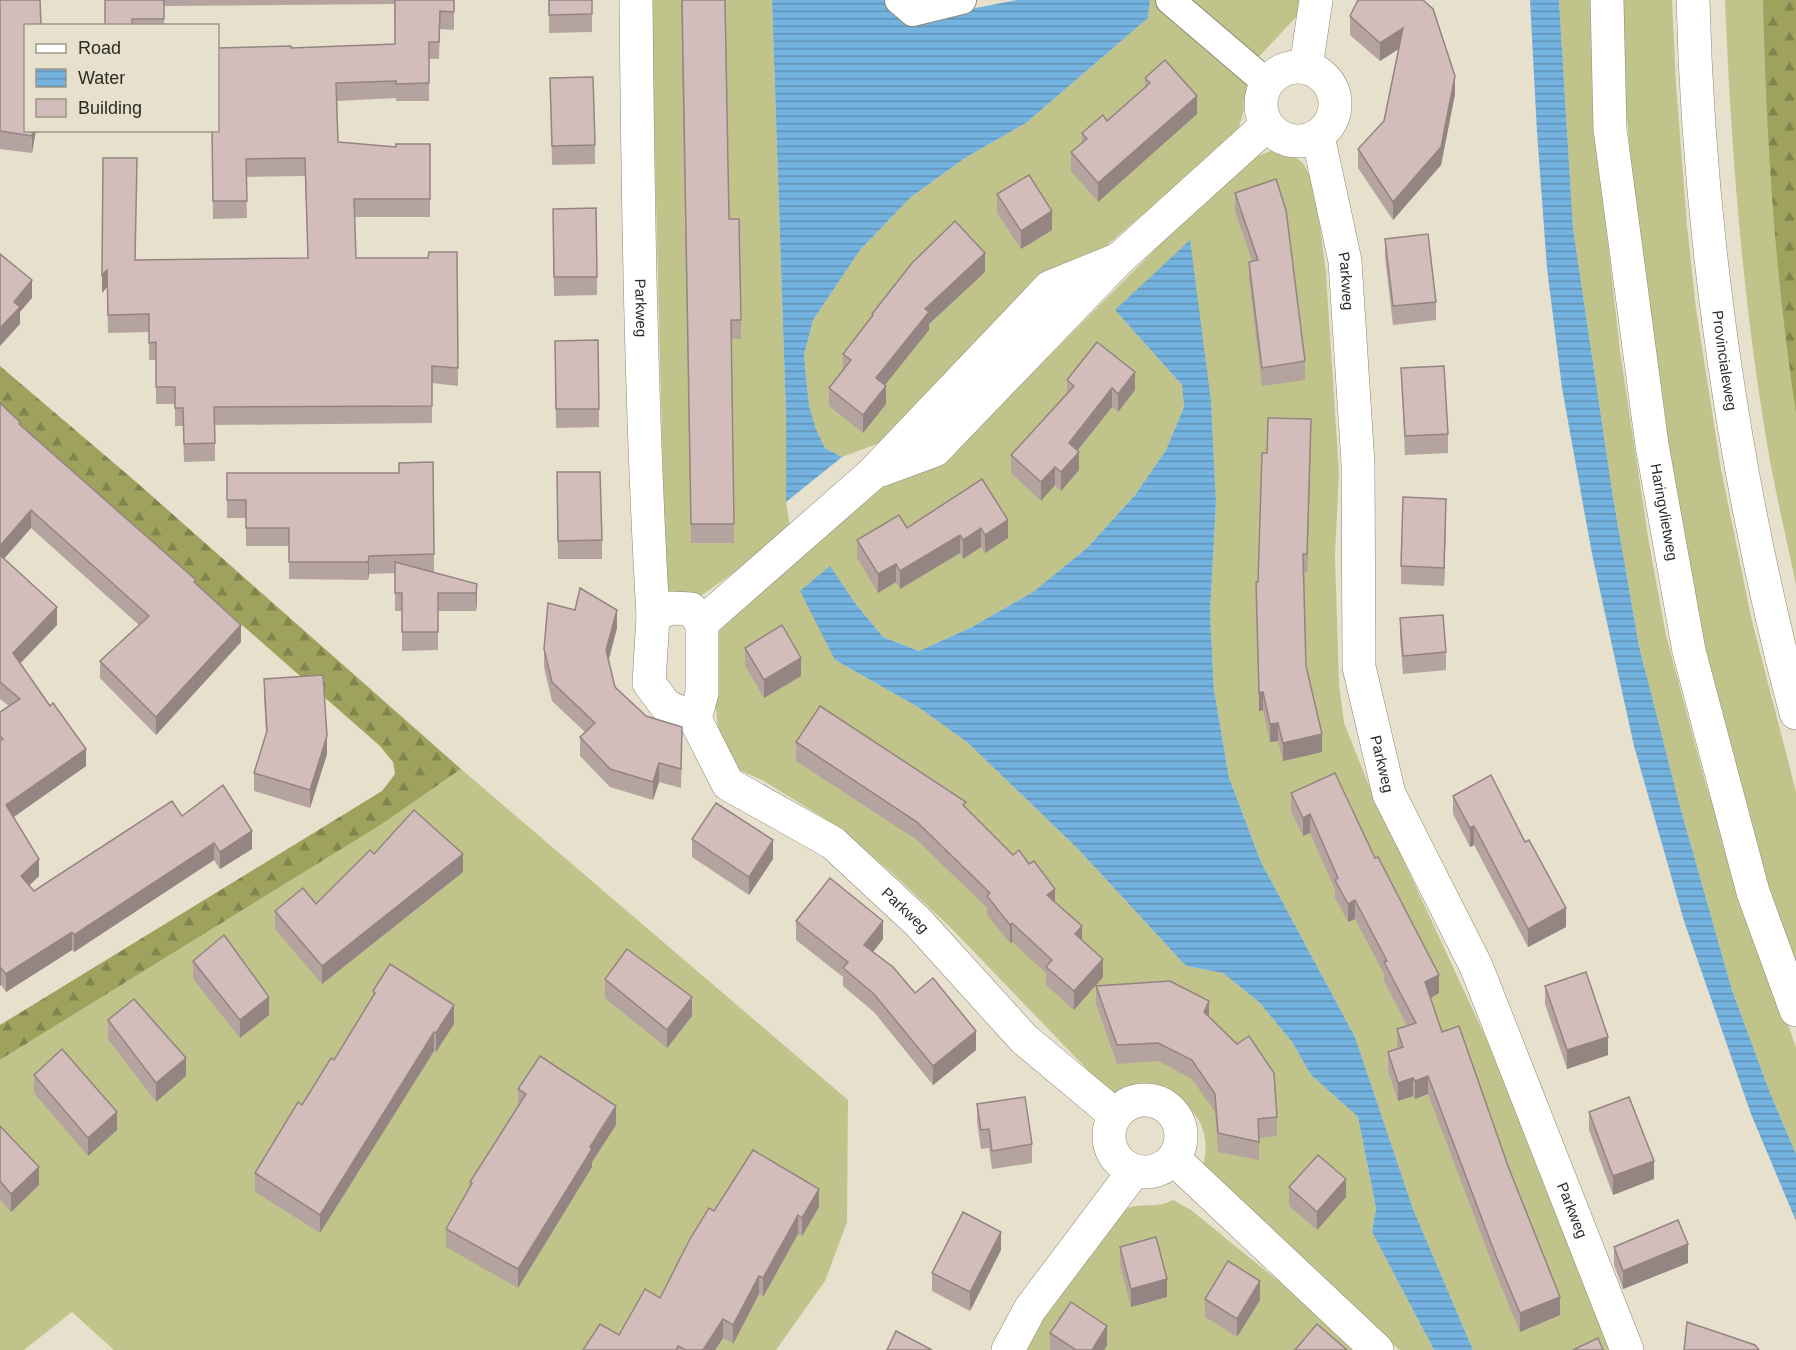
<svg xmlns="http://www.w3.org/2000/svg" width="1796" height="1350" viewBox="0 0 1796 1350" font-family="Helvetica,sans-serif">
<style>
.grass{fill:#c1c48a}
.forest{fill:url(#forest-firs)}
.water{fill:url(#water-rules)}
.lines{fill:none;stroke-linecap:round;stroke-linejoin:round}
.pedestrian-casing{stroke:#8c8775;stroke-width:30}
.minor-casing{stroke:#8c8775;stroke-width:34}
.secondary-casing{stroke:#8c8775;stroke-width:34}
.pedestrian{stroke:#fff;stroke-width:28}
.minor{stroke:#fff;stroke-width:33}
.secondary{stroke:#fff;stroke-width:33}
.wall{fill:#b5a3a0}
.shaded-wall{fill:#948482}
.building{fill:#d3bdba;stroke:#948482;stroke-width:1.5}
.labels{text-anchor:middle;stroke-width:4.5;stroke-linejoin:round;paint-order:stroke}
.street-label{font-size:15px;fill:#2d2b24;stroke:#e6e0cd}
</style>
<defs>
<pattern id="forest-firs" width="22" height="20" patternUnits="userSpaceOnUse" patternTransform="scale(1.5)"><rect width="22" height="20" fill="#9ea25c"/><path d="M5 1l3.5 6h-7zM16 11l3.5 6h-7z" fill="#81844c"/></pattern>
<pattern id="water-rules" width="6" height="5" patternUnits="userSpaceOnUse" patternTransform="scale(1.5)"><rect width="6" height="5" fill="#74b2e0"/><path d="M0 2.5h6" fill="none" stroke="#6091b5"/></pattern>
</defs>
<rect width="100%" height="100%" fill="#e6e0cd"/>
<g class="grass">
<polygon points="651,0 772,0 786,415 786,502 791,532 691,603 666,599"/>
<polygon points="1150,0 1304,0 1299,14 1255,61 1249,92 1237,134 1106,246 1084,259 893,438 842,457 825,448 816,429 809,406 804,355 813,320 860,250 911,197 965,158 1026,123 1148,18"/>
<polygon points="1559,0 1591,0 1596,123 1607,235 1620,351 1649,543 1666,635 1706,785 1796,1048 1796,1154 1770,1093 1732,990 1679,803 1639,646 1613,497 1573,228"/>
<polygon points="1621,0 1672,0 1676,84 1687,225 1696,309 1721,469 1751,617 1796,792 1796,969 1767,882 1736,772 1702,634 1674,482 1632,175 1624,83"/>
<path d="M1725 0H1796V585C1786 536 1774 487 1766 438 1742 293 1731 147 1725 0Z"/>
<path d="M1271 151 1294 156 1303 163 1315 186 1326 273 1339 473 1335 555 1339 684 1344 723 1370 788 1516 1103 1623 1350H1473L1413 1209 1355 1037 1261 862 1229 778 1214 690 1210 614 1216 502 1211 401 1115 310 1182 385 1184 407 1166 450 1135 495 1087 548 1033 592 972 627 919 651 883 637 855 603 830 567 835 660 918 707 968 743 1078 849 1186 966 1223 973 1259 1002 1292 1042 1311 1075 1358 1117 1376 1208 1372 1232 1434 1350H1400L1267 1242 1202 1172C1204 1161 1207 1151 1205 1139 1202 1112 1176 1091 1149 1091 1140 1091 1131 1094 1122 1098L1110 1093 949 926 891 872 832 823 762 780 732 767 719 742 708 619 870 489 948 458 1242 162Z"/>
<polygon points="461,769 848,1100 847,1222 825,1281 776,1350 114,1350 72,1312 24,1350 0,1350 0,1060 382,824"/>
<path d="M1173 1200 1191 1210 1363 1350H1023L1050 1309 1126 1209C1141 1202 1158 1209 1173 1200Z"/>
</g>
<g class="forest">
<path d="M1763 0H1796V413C1775 276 1766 138 1763 0Z"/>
<polygon points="0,366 135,481 461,769 382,824 0,1060 0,1025 382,791 395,774 393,762 380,746 0,413"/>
</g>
<g class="water">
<polygon points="772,0 890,0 914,20 1017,0 1150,0 1148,18 1026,123 965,158 911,197 860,250 813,320 804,355 809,406 816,429 825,448 842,457 786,502 786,415"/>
<polygon points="1530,0 1559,0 1573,228 1613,497 1639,646 1679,803 1732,990 1770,1093 1796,1154 1796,1221 1751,1114 1684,921 1634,746 1592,554 1562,388 1547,268 1537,132"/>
<polygon points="1190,240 1211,401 1216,502 1210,614 1214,690 1229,778 1261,862 1355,1037 1413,1209 1473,1350 1434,1350 1372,1232 1376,1208 1358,1117 1311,1075 1292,1042 1259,1002 1223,973 1186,966 1078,849 968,743 918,707 835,660 800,591 830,566 855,603 883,637 919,651 972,627 1033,592 1087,548 1135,495 1166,450 1184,407 1182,385 1115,310"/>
</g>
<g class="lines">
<defs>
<g id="pedestrian">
<polyline points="899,0 913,12 962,0"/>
<polyline points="1170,0 1267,83"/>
</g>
<g id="minor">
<path id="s1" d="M636 0C638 205 641 410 653 616"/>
<path id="s2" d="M1607 0 1610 129 1652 445 1689 651 1753 892 1796 1010"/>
<circle cx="1298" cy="104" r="37"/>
<polyline points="1306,67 1316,0"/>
<path id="s3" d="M1318 136 1345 261 1358 464 1359 667 1389 794 1476 966 1627 1350"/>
<polyline points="881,470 935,450 1119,259 1267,125"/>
<polygon points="670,608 691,609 702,623 702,693 695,719 666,706 649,683 653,616"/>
<polyline points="702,623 872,474 1050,287 1119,259"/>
<path id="s4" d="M695 719 728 784 833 843 918 922 1024 1039 1115 1115"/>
<circle cx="1145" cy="1136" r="36"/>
<polyline points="1174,1159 1377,1350"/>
<polyline points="1008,1350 1030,1309 1134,1171"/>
</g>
<g id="secondary">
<path id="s5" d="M1693 0C1699 236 1735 484 1796 713"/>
</g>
</defs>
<use href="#pedestrian" class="pedestrian-casing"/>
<use href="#minor" class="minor-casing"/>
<use href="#secondary" class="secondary-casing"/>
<use href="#pedestrian" class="pedestrian"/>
<use href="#minor" class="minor"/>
<use href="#secondary" class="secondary"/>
</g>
<g class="wall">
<polygon points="0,0 36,130 32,153 0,149"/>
<polygon points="105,0 454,0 454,30 440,29 439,59 429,59 429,101 396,101 396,98 337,101 338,142 396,147 430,144 430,217 355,217 356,258 428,258 457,252 458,386 432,383 432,423 215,425 215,461 184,462 183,426 175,426 175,404 156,404 156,360 149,360 149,332 108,333 107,287 102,293 103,158 136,260 308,258 305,176 246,177 247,218 213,219 212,130 291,48 395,44 394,4 164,6 164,26 105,26"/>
<polygon points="549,0 592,0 592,32 549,33"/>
<polygon points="681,0 729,219 741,320 741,339 731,339 734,543 691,543"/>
<polygon points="1358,0 1455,94 1441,165 1393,220 1358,168 1358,149 1384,121 1399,49 1380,61 1350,35 1350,16"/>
<polygon points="550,78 595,145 595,164 552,165"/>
<polygon points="1145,78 1197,114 1098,202 1071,171 1071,152 1082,143 1082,133 1107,121 1145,88"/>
<polygon points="1235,193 1305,361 1305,380 1262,386 1249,280 1249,262 1252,261 1235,211"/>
<polygon points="997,194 1052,230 1021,249 997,213"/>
<polygon points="553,209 597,277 597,295 554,296"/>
<polygon points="1385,239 1436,302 1436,320 1393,325 1385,257"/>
<polygon points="985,272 929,324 929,330 885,385 886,404 863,433 829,406 829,388 843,370 843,354 872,317 872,314"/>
<polygon points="555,341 599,409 599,427 556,428"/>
<polygon points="1401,368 1448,434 1448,453 1405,455"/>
<polygon points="1067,380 1135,390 1118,412 1112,407 1078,450 1079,470 1061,491 1055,485 1041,501 1011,473 1011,455 1067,394"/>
<polygon points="0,403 21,426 196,583 241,642 156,735 100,678 100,661 139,625 31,528 4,559 57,625 20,663 86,766 14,817 39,876 29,886 34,891 182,816 252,849 220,869 214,860 74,952 72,950 6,992 1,985 0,986 0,712 9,706 0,699"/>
<polygon points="1311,437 1307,572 1304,572 1306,666 1322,752 1283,761 1278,741 1270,742 1263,710 1259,711 1256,582 1258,582 1267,453"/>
<polygon points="433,462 434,572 477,584 477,602 476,611 438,611 438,650 402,651 402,611 395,611 395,573 369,574 368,580 289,579 289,546 246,546 246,518 227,518 227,473 399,473"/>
<polygon points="557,472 602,540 602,559 558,559"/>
<polygon points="982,479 1008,538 985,553 981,547 963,559 960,553 900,589 896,582 878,593 857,558 857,540 907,528"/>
<polygon points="1446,517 1444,586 1401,584 1401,566"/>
<polygon points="1400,618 1446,652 1446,670 1403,674 1400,637"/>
<polygon points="617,628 609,660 615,687 646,716 682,746 681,788 659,782 653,800 610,787 580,756 580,737 585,732 552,701 544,667 544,649"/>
<polygon points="745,648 801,676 764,698 745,666"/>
<polygon points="264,679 327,754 310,808 254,791 254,773 266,734 264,697"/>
<polygon points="796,742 966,809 1055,903 1082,940 1103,977 1074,1010 1046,985 1046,973 1012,942 1010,943 987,915 987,908 917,840 796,761"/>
<polygon points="1291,793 1375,858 1439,993 1430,998 1442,1032 1560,1315 1520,1332 1496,1274 1428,1094 1415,1099 1413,1096 1398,1101 1388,1071 1388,1052 1397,1049 1397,1029 1407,1026 1384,981 1384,974 1355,919 1348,922 1335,898 1335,890 1310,833 1303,836 1291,811"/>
<polygon points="1453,796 1525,842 1566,927 1528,947 1474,845 1470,847 1453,814"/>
<polygon points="692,839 773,859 749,895 692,857"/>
<polygon points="374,854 463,872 322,984 275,929 275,911 316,904"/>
<polygon points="796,921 883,939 873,952 915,993 976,1050 933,1085 874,1012 843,986 843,977 796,940"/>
<polygon points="193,961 269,1015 240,1038 193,979"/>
<polygon points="605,979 692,1016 667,1048 605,998"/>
<polygon points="1096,986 1209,1018 1277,1117 1277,1136 1259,1138 1259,1160 1218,1152 1215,1112 1192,1079 1158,1061 1117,1064 1096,1004"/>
<polygon points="1545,986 1608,1055 1567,1069 1545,1004"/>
<polygon points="373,991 454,1024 436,1052 434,1051 320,1233 255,1192 255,1173 302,1105 334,1060 373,997"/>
<polygon points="108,1020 186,1076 156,1102 108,1039"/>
<polygon points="34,1075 117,1130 88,1156 34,1093"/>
<polygon points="518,1089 616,1125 592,1162 592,1167 518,1288 446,1247 446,1229 470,1187 470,1182 518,1105"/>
<polygon points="977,1104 1032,1144 1032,1163 992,1169 989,1148 981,1149 977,1122"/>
<polygon points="1589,1112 1654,1179 1613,1195 1589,1130"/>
<polygon points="0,1126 39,1185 11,1212 0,1200"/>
<polygon points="1289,1187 1346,1197 1317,1230 1289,1206"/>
<polygon points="819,1207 802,1236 798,1234 763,1297 759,1294 733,1344 723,1338 715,1350 583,1350 619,1335 660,1298 714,1211"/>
<polygon points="1120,1247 1167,1297 1131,1307 1120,1265"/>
<polygon points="1614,1247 1688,1263 1623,1289 1614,1265"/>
<polygon points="1001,1250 970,1311 932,1291 932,1273"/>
<polygon points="1205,1299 1260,1300 1237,1337 1205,1317"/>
<polygon points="1050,1333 1107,1345 1104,1350 1050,1350"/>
</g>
<g class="shaded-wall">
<polygon points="1403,28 1403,46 1380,61 1380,43"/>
<polygon points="1455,76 1455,94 1441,165 1393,220 1393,202"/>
<polygon points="1197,96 1197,114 1098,202 1098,183"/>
<polygon points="33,130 36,130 32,153 32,136"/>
<polygon points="1052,211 1052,230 1021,249 1021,231"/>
<polygon points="985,253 985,272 929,324 929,330 876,396 876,378 925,309"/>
<polygon points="107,270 107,287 102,293 102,275"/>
<polygon points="32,280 32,298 20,312 20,324 0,346 0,328 14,302"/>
<polygon points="1135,372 1135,390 1118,412 1118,394"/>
<polygon points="886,386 886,404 863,433 863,415"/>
<polygon points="1112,388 1112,407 1069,461 1069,443"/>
<polygon points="1311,419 1311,437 1307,572 1307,554"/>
<polygon points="1079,452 1079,470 1061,491 1061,472"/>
<polygon points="1055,467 1055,485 1041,501 1041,482"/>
<polygon points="1446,499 1446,517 1444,586 1444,568"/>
<polygon points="31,510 31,528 0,563 0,546"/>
<polygon points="1008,520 1008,538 985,553 985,535"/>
<polygon points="981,528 981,547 963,559 963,540"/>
<polygon points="960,535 960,553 900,589 900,571"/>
<polygon points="369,556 369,574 368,580 368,562"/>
<polygon points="896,564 896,582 878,593 878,574"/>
<polygon points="477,584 477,602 476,611 476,593"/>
<polygon points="57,607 57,625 13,671 13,653"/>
<polygon points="617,610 617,628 606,668 606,650"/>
<polygon points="241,625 241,642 156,735 156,717"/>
<polygon points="801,658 801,676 764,698 764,680"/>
<polygon points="1263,692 1263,710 1259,711 1259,693"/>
<polygon points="1278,723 1278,741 1270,742 1270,724"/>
<polygon points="1322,734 1322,752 1283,761 1283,743"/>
<polygon points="327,736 327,754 310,808 310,790"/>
<polygon points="86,749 86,766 6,822 6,805"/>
<polygon points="659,763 659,782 653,800 653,782"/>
<polygon points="1310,814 1310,833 1303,836 1303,818"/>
<polygon points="1474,826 1474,845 1470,847 1470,828"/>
<polygon points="252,831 252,849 220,869 220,852"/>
<polygon points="773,840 773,859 749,895 749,877"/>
<polygon points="214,843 214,860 74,952 74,935"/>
<polygon points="463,854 463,872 322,984 322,966"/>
<polygon points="39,859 39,876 21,893 21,876"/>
<polygon points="1055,889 1055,907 1047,895"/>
<polygon points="1355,900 1355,919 1348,922 1348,904"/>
<polygon points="1566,908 1566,927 1528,947 1528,929"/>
<polygon points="883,921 883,939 864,963 864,945"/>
<polygon points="1012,923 1012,942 1010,943 1010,925"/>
<polygon points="1082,926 1082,945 1075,934"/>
<polygon points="72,932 72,950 6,992 6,974"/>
<polygon points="1103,959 1103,977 1074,1010 1074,991"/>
<polygon points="1,968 1,985 0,986 0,969"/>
<polygon points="1439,975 1439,993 1425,1001 1425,982"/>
<polygon points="269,997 269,1015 240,1038 240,1020"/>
<polygon points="692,997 692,1016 667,1048 667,1030"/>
<polygon points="1209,1001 1209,1019 1204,1012"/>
<polygon points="454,1005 454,1024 436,1052 436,1033"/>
<polygon points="976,1031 976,1050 933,1085 933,1066"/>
<polygon points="434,1032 434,1051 320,1233 320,1215"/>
<polygon points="1608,1037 1608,1055 1567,1069 1567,1050"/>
<polygon points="186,1058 186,1076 156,1102 156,1083"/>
<polygon points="1428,1076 1428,1094 1415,1099 1415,1081"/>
<polygon points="1413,1078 1413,1096 1398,1101 1398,1083"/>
<polygon points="616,1106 616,1125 592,1162 592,1167 518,1288 518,1269 590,1147"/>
<polygon points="117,1112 117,1130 88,1156 88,1138"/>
<polygon points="1654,1161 1654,1179 1613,1195 1613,1176"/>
<polygon points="39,1167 39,1185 11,1212 11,1194"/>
<polygon points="1346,1179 1346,1197 1317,1230 1317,1212"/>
<polygon points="819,1189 819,1207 802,1236 802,1218"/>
<polygon points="798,1215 798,1234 763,1297 763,1278"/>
<polygon points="1001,1232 1001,1250 970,1311 970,1292"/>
<polygon points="1688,1244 1688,1263 1623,1289 1623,1271"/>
<polygon points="759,1276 759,1294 733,1344 733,1325"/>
<polygon points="1167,1279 1167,1297 1131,1307 1131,1289"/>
<polygon points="1260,1281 1260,1300 1237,1337 1237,1319"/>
<polygon points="1560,1297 1560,1315 1520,1332 1520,1313"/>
<polygon points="723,1319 723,1338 715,1350 703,1350"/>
<polygon points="1107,1326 1107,1345 1104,1350 1092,1350"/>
</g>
<g class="building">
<polygon points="0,0 40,0 41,26 26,26 26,130 33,130 32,136 0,131"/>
<polygon points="105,0 164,0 164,19 132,19 132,26 105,26"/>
<polygon points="395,0 454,0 454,12 440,11 439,42 429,42 429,83 396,84 396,81 336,83 338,142 396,147 396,144 430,144 430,199 354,199 356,258 428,258 429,252 457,252 458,368 432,366 432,406 214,407 215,443 184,444 183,408 175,408 175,387 156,387 156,342 149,343 149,314 108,315 107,270 102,275 103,158 137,158 135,260 308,258 305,158 246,159 247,201 213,201 212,130 218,130 218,48 291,46 291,48 395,44"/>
<polygon points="549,0 592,0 592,14 549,15"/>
<polygon points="682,0 725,0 729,219 739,219 741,320 731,320 734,524 691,524"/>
<polygon points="1358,0 1423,0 1433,9 1455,76 1441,147 1393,202 1358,149 1384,121 1403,28 1380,43 1350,16"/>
<polygon points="1165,60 1197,96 1098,183 1071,152 1087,139 1082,133 1103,115 1107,121 1150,83 1145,78"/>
<polygon points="593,77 595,145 552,146 550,78"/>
<polygon points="1029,175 1052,211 1021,231 997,194"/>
<polygon points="1276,179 1286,210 1305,361 1262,368 1249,262 1258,260 1235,193"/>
<polygon points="596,208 597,277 554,277 553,209"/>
<polygon points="955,221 985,253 925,309 929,312 876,378 886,386 863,415 829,388 851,360 843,354 873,315 872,314 912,263"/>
<polygon points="1428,234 1436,302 1393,306 1385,239"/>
<polygon points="0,254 32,280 14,302 20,307 0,328"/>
<polygon points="598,340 599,409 556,409 555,341"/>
<polygon points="1097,342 1135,372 1118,394 1112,388 1069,443 1079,452 1061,472 1055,467 1041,482 1011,455 1074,386 1067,380"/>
<polygon points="1444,366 1448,434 1405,436 1401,368"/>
<polygon points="0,403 21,423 19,424 196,580 194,582 241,625 156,717 100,661 149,616 31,510 0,546"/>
<polygon points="1268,418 1311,419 1307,554 1303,554 1306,666 1322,734 1283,743 1278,723 1270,724 1263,692 1259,693 1256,582 1258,582 1262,453 1267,453"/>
<polygon points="433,462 434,554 369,556 368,562 289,562 289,528 246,528 246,500 227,500 227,473 399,473 399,463"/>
<polygon points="557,472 600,472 602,540 558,541"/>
<polygon points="982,479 1008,520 985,535 981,528 963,540 960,535 900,571 896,564 878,574 857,540 899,515 907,528"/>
<polygon points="1403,497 1446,499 1444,568 1401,566"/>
<polygon points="0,555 57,607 13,653 50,706 53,703 86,749 6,805 39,859 21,876 34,891 172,801 182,816 223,785 252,831 220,852 214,843 74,935 72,932 6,974 1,968 0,969 0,741 3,739 0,736 0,712 20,699 0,682"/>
<polygon points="395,562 477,584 476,593 438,593 438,632 402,632 402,593 395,593"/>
<polygon points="580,588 617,610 606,650 615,687 646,716 682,727 681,769 659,763 653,782 610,769 580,737 595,723 552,682 544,649 548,603 575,610"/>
<polygon points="1443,615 1446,652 1403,656 1400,618"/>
<polygon points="782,625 801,658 764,680 745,648"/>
<polygon points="323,675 327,736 310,790 254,773 267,731 264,679"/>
<polygon points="820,706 966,802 963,805 1013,855 1019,850 1029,864 1034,861 1055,889 1047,895 1082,926 1075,934 1103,959 1074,991 1046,967 1052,960 1012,923 1010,925 987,896 990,893 917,822 796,742"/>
<polygon points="1335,773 1375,858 1378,857 1439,975 1425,982 1442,1032 1459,1026 1508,1166 1560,1297 1520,1313 1496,1256 1428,1076 1415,1081 1413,1078 1398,1083 1388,1052 1403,1047 1397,1029 1416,1023 1384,962 1387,961 1355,900 1348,904 1335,880 1338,878 1310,814 1303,818 1291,793"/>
<polygon points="1491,775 1525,842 1529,840 1566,908 1528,929 1474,826 1470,828 1453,796"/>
<polygon points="716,803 773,840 749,877 692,839"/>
<polygon points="414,810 463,854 322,966 275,911 303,888 316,904 370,850 374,854"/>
<polygon points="830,878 883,921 864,945 893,967 915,993 933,978 976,1031 933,1066 874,994 843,968 848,962 796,921"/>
<polygon points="224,935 269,997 240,1020 193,961"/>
<polygon points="627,949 692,997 667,1030 605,979"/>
<polygon points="390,964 454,1005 436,1033 434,1032 320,1215 255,1173 298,1102 302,1105 331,1058 334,1060 375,993 373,991"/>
<polygon points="1586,972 1608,1037 1567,1050 1545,986"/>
<polygon points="1170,981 1209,1001 1204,1012 1237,1044 1249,1036 1274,1073 1277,1117 1258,1119 1259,1142 1218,1133 1215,1094 1192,1060 1158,1043 1117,1045 1096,986"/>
<polygon points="134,999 186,1058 156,1083 108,1020"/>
<polygon points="62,1049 117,1112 88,1138 34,1075"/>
<polygon points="540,1056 616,1106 590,1147 592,1149 518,1269 446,1229 472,1183 470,1182 526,1094 518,1089"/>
<polygon points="1025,1097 1032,1144 992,1151 989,1129 981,1130 977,1104"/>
<polygon points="1629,1097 1654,1161 1613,1176 1589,1112"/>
<polygon points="0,1126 39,1167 11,1194 0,1181"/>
<polygon points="753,1150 819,1189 802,1218 798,1215 763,1278 759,1276 733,1325 723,1319 703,1350 686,1350 678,1346 676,1350 583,1350 600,1324 619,1335 645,1289 660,1298 691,1237 709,1208 714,1211"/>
<polygon points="1318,1155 1346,1179 1317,1212 1289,1187"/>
<polygon points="963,1212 1001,1232 970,1292 932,1273"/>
<polygon points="1678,1220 1688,1244 1623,1271 1614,1247"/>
<polygon points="1156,1237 1167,1279 1131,1289 1120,1247"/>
<polygon points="1228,1261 1260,1281 1237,1319 1205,1299"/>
<polygon points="1071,1302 1107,1326 1092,1350 1076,1350 1050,1333"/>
<polygon points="1687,1322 1755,1345 1759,1350 1684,1350"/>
<polygon points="1317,1324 1347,1350 1295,1350"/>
<polygon points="896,1331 932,1350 887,1350"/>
<polygon points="1598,1338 1603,1350 1573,1350"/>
</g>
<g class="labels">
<g class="street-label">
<text dy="5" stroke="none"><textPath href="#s3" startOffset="148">Parkweg</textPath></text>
<text dy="5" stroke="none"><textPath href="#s1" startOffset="308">Parkweg</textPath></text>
<text dy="5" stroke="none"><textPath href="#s5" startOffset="362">Provincialeweg</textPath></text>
<text dy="5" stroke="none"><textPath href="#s2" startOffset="516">Haringvlietweg</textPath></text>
<text dy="5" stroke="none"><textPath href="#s3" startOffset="634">Parkweg</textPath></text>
<text dy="5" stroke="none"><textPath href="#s4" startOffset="292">Parkweg</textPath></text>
<text dy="5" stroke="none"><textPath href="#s3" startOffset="1120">Parkweg</textPath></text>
</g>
</g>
<rect x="24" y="24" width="195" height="108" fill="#e6e0cd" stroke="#9c9889" stroke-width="1.5"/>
<rect x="36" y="44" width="30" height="9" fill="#ffffff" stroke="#9c9889" stroke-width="1.5"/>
<text x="78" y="54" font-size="18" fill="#2d2b24">Road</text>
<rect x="36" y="69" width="30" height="18" fill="url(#water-rules)" stroke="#9c9889" stroke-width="1.5"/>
<text x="78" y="84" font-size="18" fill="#2d2b24">Water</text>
<rect x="36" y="99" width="30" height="18" fill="#d3bdba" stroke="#9c9889" stroke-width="1.5"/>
<text x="78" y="114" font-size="18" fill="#2d2b24">Building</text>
</svg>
